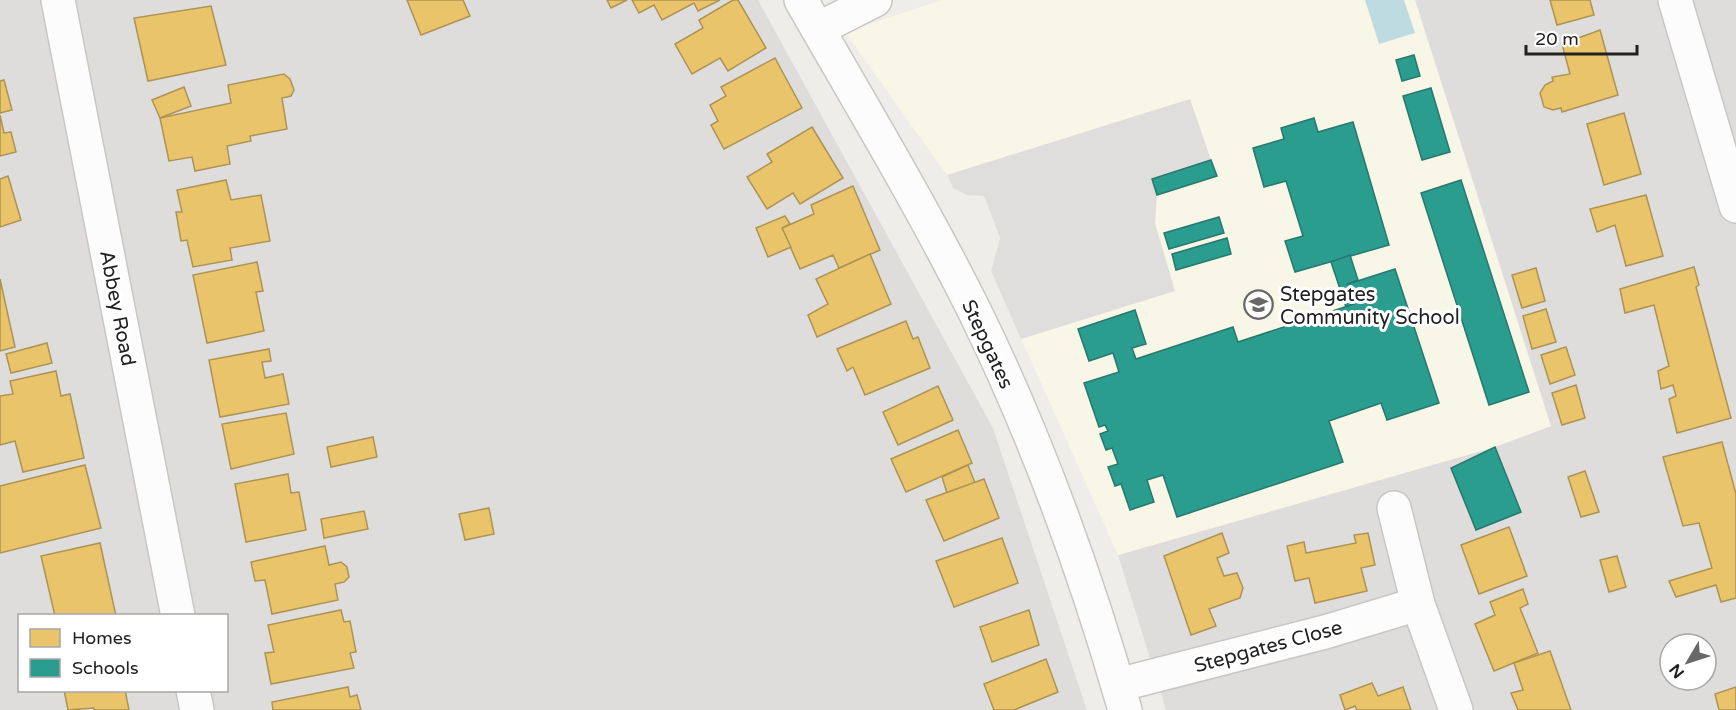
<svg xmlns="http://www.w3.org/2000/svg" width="1736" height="710" viewBox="0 0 1736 710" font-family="'Varela Round',sans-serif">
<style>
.residential{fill:#dedddb;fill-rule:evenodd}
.education{fill:#f8f6e6}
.parking{fill:#dfdedd}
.water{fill:#bedbe2}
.homes{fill:#e9c46a;stroke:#ad9354;stroke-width:1.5}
.schools{fill:#2a9d8f;stroke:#27786e;stroke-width:1.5}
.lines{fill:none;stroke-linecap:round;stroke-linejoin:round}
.minor-casing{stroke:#c8c7c6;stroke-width:36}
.minor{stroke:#fdfcfc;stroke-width:33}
.labels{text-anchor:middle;stroke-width:6;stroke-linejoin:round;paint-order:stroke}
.poi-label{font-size:20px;fill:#212121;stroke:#fff;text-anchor:start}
.street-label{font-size:20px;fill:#212121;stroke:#fff}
</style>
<rect width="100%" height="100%" fill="#efedea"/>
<g class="residential">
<path d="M0 0H758L993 428 1087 710H0ZM20 616H226V690H20Z"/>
<path d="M1415 0H1736V710H1166L1118 555 1495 447 1430 49ZM1670 644H1706V680H1670Z"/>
</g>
<polygon class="education" points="942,0 1415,0 1551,426 1495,447 1118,555 991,271 1000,238 984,196 967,195 953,188 947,175 845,32"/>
<polygon class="parking" points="1190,99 1211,160 1152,179 1157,195 1155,223 1175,291 1021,339 991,271 1000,238 984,196 967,195 953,188 947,175"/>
<polygon class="water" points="1365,0 1404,0 1415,33 1379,44"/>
<g class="homes">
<polygon points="407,0 463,0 470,16 421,35"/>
<polygon points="607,0 627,0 611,8"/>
<polygon points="632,0 720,0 698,11 694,3 662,20 654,5 639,13"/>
<polygon points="733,0 738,0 766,48 728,71 720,58 692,74 675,44 703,28 699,20"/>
<polygon points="1550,0 1590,0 1594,15 1557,25"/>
<polygon points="211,6 226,65 148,81 134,18"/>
<polygon points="1600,30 1618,95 1562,112 1561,108 1553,110 1544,107 1540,93 1545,85 1553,81 1552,77 1570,74 1562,44"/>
<polygon points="775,58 802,108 724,149 711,125 718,121 710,105 726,96 721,87"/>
<polygon points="284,74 290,79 294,90 291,96 282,98 287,129 250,136 251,141 227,146 230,164 195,171 192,157 169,161 160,118 231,103 228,85"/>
<polygon points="4,80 12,110 0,113 0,81"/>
<polygon points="184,87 191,106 160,118 152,100"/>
<polygon points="1624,113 1641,174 1604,185 1587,124"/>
<polygon points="0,115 4,133 11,132 16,152 0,156"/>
<polygon points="812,127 843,178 800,204 793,193 767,209 747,177 772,162 767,154"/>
<polygon points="8,176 21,220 0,227 0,179"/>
<polygon points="226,180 231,200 261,195 270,241 230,248 232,260 193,267 187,240 181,241 176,212 182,212 177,190"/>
<polygon points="853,186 880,250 839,268 833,255 800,269 782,228 814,214 811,205"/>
<polygon points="1646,195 1663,256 1626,266 1615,225 1597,232 1590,209"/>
<polygon points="785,216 790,224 782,228 791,247 768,257 756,228"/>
<polygon points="870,254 891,304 817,337 808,315 828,304 816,279"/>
<polygon points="257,262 263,291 256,292 264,331 207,343 193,275"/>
<polygon points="1694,267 1699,285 1696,287 1731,418 1677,433 1669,399 1676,396 1673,385 1661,389 1658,371 1669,366 1654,305 1625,313 1620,289"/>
<polygon points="1536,268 1545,301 1522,308 1512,275"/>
<polygon points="0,279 15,347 0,351"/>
<polygon points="1546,309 1556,342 1532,349 1523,316"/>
<polygon points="906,321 913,339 918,337 930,368 865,395 853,367 847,371 837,349"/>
<polygon points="47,343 52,363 11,373 6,354"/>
<polygon points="1566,347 1575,375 1550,384 1541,355"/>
<polygon points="269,349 271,361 262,362 265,378 283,374 289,404 220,417 209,360"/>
<polygon points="56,371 61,396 70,394 84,458 23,472 15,441 0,445 0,396 13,394 10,381"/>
<polygon points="1576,385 1585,418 1562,425 1552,393"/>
<polygon points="938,386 953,420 898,445 883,412"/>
<polygon points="286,413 294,454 231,469 222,424"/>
<polygon points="958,430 972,463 906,492 891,459"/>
<polygon points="373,437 377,457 331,467 327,447"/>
<polygon points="1722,442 1736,494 1736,598 1721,602 1716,585 1676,597 1669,581 1712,568 1699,523 1683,526 1663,457"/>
<polygon points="85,465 101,528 0,553 0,486"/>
<polygon points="968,465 975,483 947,493 942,477"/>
<polygon points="1585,471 1599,512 1581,517 1568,477"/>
<polygon points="288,474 291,493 299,492 306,530 246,542 235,484"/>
<polygon points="984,479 999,518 944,541 926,500"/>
<polygon points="489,508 494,534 465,540 459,514"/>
<polygon points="364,511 368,529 324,538 321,519"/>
<polygon points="1509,527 1527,576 1479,594 1461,545"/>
<polygon points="1222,533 1229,553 1217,558 1224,576 1237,573 1243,588 1240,598 1209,609 1216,626 1191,635 1164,556"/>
<polygon points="1368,533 1375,565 1361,568 1367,591 1315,603 1309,578 1295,581 1287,546 1304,542 1306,553 1356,543 1354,535"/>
<polygon points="1002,538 1018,583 954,607 936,561"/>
<polygon points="100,543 116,616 55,616 41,556"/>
<polygon points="325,546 329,565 341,562 347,567 349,577 344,582 335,584 338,600 272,614 265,580 255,581 251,562"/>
<polygon points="1617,556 1626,587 1609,592 1600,560"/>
<polygon points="1523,589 1528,604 1520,608 1538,653 1494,671 1475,624 1495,615 1490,602"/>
<polygon points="341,610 344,622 350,621 356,652 350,653 354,668 271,684 265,653 274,652 268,625"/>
<polygon points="1029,610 1039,645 992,662 980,627"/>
<polygon points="1550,651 1571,710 1518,710 1511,693 1523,690 1514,663"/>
<polygon points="1046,659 1058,692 1014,710 994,710 984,684"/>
<polygon points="1372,683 1378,696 1403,687 1411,710 1357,710 1355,706 1345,710 1340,695"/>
<polygon points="348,687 350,697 357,695 361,710 273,710 272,702"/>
<polygon points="1736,687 1736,710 1719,710 1715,694"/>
<polygon points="64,690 125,690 129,710 94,710 94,708 68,710"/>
</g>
<g class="schools">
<polygon points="1414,55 1420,76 1402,81 1396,60"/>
<polygon points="1431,88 1450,152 1422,160 1403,96"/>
<polygon points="1314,118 1318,132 1353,122 1389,245 1295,272 1285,241 1303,236 1286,181 1264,187 1253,148 1284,139 1281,128"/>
<polygon points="1211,160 1217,176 1157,195 1152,179"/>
<polygon points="1461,180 1529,392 1489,405 1421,193"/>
<polygon points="1219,217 1224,233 1169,249 1164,233"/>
<polygon points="1227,238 1231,254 1176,270 1172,254"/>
<polygon points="1350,255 1358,280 1348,284 1354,304 1346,307 1331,262"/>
<polygon points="1395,269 1439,403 1387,420 1381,403 1329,421 1343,462 1177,517 1163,475 1147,480 1154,502 1130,510 1121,484 1115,486 1108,467 1118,464 1112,448 1106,450 1100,434 1108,431 1105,425 1099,427 1084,383 1119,372 1113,353 1089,361 1078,329 1135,310 1146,344 1132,348 1136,359 1233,327 1238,342 1354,304 1348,284"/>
<polygon points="1495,447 1521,512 1476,530 1451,468"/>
</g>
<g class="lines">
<defs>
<g id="minor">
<polyline points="58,0 178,616"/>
<path d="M801 0C860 103 921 204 974 310 1037 438 1086 574 1125 710"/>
<polyline points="1675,0 1736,206"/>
<polyline points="818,29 875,0"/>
<polyline points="1394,508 1418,604 1456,710"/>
<polyline points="1118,685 1325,632 1418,604"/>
<polyline points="193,690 197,710"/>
</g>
</defs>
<use href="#minor" class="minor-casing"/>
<use href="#minor" class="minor"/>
</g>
<defs>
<symbol id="school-ring" viewBox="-11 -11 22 22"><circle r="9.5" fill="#fff" stroke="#696867" stroke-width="1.5"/><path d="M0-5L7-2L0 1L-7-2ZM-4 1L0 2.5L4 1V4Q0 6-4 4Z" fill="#696867"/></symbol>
</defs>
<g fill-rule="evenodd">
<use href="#school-ring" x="1242" y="288" width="33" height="33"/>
</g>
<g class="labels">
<g class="poi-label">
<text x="1280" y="301">Stepgates<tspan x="1280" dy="23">Community School</tspan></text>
</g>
<g class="street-label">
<text transform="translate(118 308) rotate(79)" y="7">Abbey Road</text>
<text transform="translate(988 344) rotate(65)" y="7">Stepgates</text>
<text transform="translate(1268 646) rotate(-15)" y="7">Stepgates Close</text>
</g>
</g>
<rect x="18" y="614" width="210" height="78" fill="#ffffff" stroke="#a6a6a6" stroke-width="1.5"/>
<rect x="30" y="629" width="30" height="18" fill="#e9c46a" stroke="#a6a6a6" stroke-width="1.5"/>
<text x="72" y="644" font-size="18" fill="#212121">Homes</text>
<rect x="30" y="659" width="30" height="18" fill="#2a9d8f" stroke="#a6a6a6" stroke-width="1.5"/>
<text x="72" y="674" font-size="18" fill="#212121">Schools</text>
<g transform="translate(1688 662) rotate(231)"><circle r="28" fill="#ffffff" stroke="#a6a6a6" stroke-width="1.5"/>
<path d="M0-4.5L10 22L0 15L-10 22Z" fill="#696867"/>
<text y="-9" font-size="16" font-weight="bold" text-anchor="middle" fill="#212121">N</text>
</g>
<path d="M1526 45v9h111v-9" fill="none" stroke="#212121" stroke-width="3"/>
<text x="1535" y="45" font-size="18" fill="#212121" stroke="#ffffff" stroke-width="4.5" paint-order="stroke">20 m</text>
</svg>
